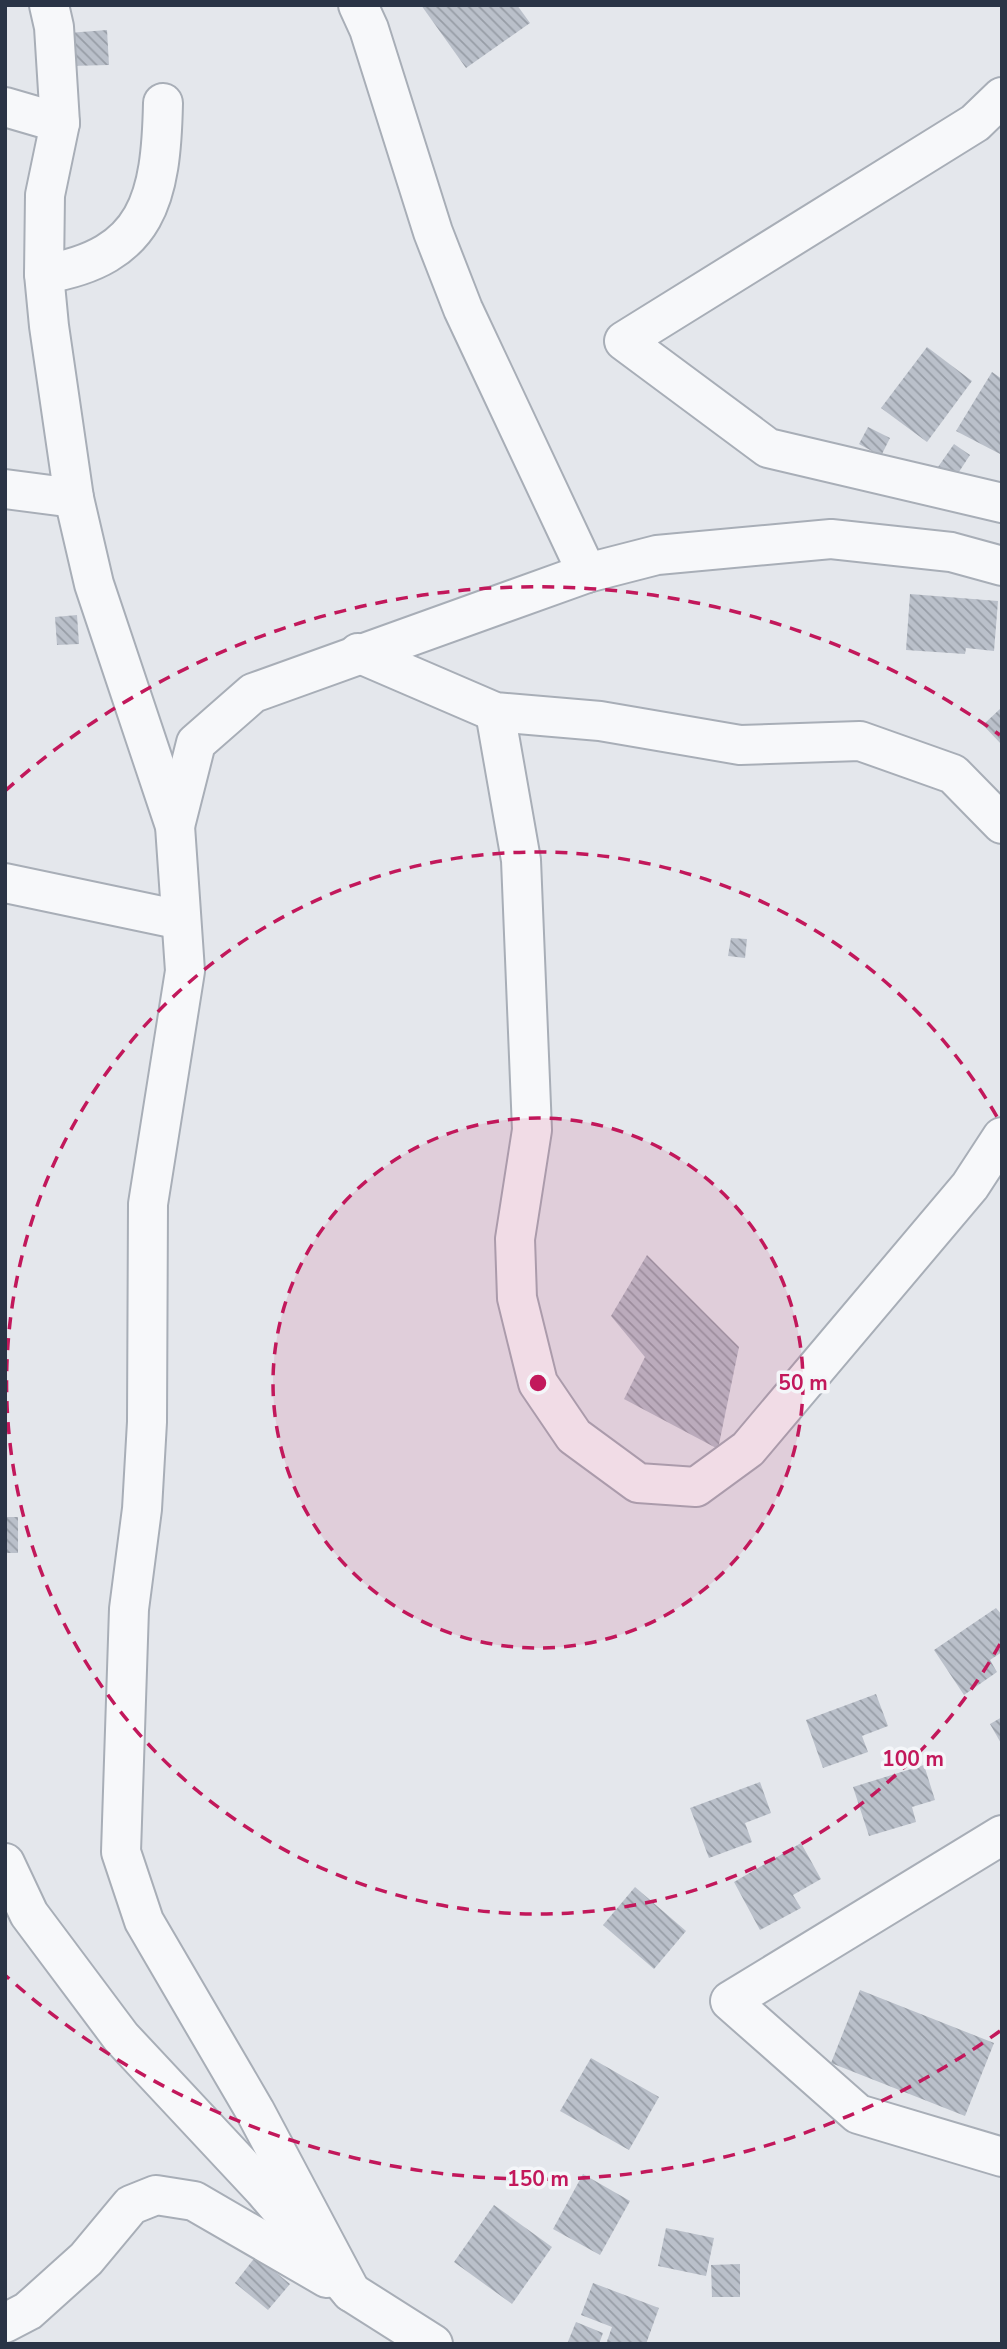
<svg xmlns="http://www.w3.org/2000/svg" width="1007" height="2349" viewBox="0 0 1007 2349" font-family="'Nunito Sans',sans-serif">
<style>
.building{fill:url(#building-back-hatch)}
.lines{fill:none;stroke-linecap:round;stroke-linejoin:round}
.minor-casing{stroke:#a8aeb7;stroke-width:42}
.minor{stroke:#f7f8fa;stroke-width:38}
.ring{fill:none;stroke:#c2185b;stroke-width:3.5;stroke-dasharray:12 9}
.centre{fill:#c2185b;stroke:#f4f6f9;stroke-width:3.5}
.ring-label{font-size:21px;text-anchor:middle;font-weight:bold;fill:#c2185b;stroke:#f4f6f9;stroke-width:7;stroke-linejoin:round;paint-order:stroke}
</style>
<defs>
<pattern id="building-back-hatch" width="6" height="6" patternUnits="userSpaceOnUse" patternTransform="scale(1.75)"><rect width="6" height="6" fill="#bac0ca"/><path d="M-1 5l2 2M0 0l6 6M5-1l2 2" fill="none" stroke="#979da6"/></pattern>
</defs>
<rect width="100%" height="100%" fill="#e4e7ec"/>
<g class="building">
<polygon points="421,5 517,5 530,23 466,68"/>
<polygon points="107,30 109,65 70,66 68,33"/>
<polygon points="927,347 972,381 927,442 881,408"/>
<polygon points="992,372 1002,379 1002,455 956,431"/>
<polygon points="868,427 890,438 881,456 859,444"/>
<polygon points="954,444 970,455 955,478 938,467"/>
<polygon points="910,594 998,601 994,651 966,648 965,654 906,650"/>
<polygon points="77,615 79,644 57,645 55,617"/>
<polygon points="1002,707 1002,745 983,725"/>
<polygon points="731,938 747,939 745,958 728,956"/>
<polygon points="647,1255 739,1347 718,1449 624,1399 645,1357 611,1316"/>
<rect x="5" y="1517" width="13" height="36"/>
<polygon points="996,1608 1002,1615 1002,1652 990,1660 997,1672 964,1695 934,1650"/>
<polygon points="876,1694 888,1726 862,1736 868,1752 823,1768 806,1720"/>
<polygon points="1002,1717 1002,1745 990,1724"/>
<polygon points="924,1765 935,1800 912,1807 916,1822 869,1836 853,1787"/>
<polygon points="760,1782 771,1813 745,1823 752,1842 709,1858 690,1808"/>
<polygon points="801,1843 821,1879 793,1895 801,1908 760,1930 734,1882"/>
<polygon points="635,1887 686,1931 654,1969 603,1925"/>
<polygon points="860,1990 994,2043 965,2116 831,2063"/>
<polygon points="591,2058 659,2097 629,2150 560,2111"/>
<polygon points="583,2174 630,2201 600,2255 553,2229"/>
<polygon points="494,2205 552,2247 512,2304 454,2262"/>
<polygon points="666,2228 714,2238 706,2276 658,2266"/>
<polygon points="256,2256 290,2284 268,2310 235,2283"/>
<polygon points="740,2264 740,2297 712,2297 711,2265"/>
<polygon points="593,2283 659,2308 646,2344 606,2344 612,2327 581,2315"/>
<polygon points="576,2322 603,2333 599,2344 567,2344"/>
</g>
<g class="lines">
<defs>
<g id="minor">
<polyline points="49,5 54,27 60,123 45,195 44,274 49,326 74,498 94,584 175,826 185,971 148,1204 147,1422 142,1509 129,1609 121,1852 144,1921 255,2111 351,2292"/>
<polyline points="358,5 369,29 433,232 463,309 587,573"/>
<polyline points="1002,97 975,123 624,341 768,448 1002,503"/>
<polyline points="5,107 60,123"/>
<path d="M44 274C149 257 161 197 163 103"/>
<polyline points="5,489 74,498"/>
<polyline points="358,653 495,712 600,721 740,745 860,741 953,774 1002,824"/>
<polyline points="495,712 521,860 532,1130 515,1239 517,1298 538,1383 574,1436 638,1483 696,1487 748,1449 970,1186 1002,1137"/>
<polyline points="175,826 196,743 253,693 587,573 657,555 831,539 951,552 1002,566"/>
<polyline points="5,883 181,920"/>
<polyline points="1002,1835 730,2001 858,2114 1002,2157"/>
<polyline points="5,1863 29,1914 121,2037 264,2190 351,2292 433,2344"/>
<polyline points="5,2323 28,2311 86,2259 131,2205 156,2195 194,2201 327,2278"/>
</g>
</defs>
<use href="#minor" class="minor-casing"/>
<use href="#minor" class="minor"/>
</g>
<circle cx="538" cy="1383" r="265" fill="#c2185b" fill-opacity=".12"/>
<g class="ring">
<circle cx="538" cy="1383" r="265"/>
<path d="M1000 1644A531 531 0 1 1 1000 1122"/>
<path d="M1000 2031A796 796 0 0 1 5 1975M5 791A796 796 0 0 1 1000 735"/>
</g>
<circle cx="538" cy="1383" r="10" class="centre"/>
<g class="ring-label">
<text x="803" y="1390">50 m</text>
<text x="913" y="1766">100 m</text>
<text x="538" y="2186">150 m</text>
</g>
<rect width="1007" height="2349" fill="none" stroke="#2a3446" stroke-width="14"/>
</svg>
